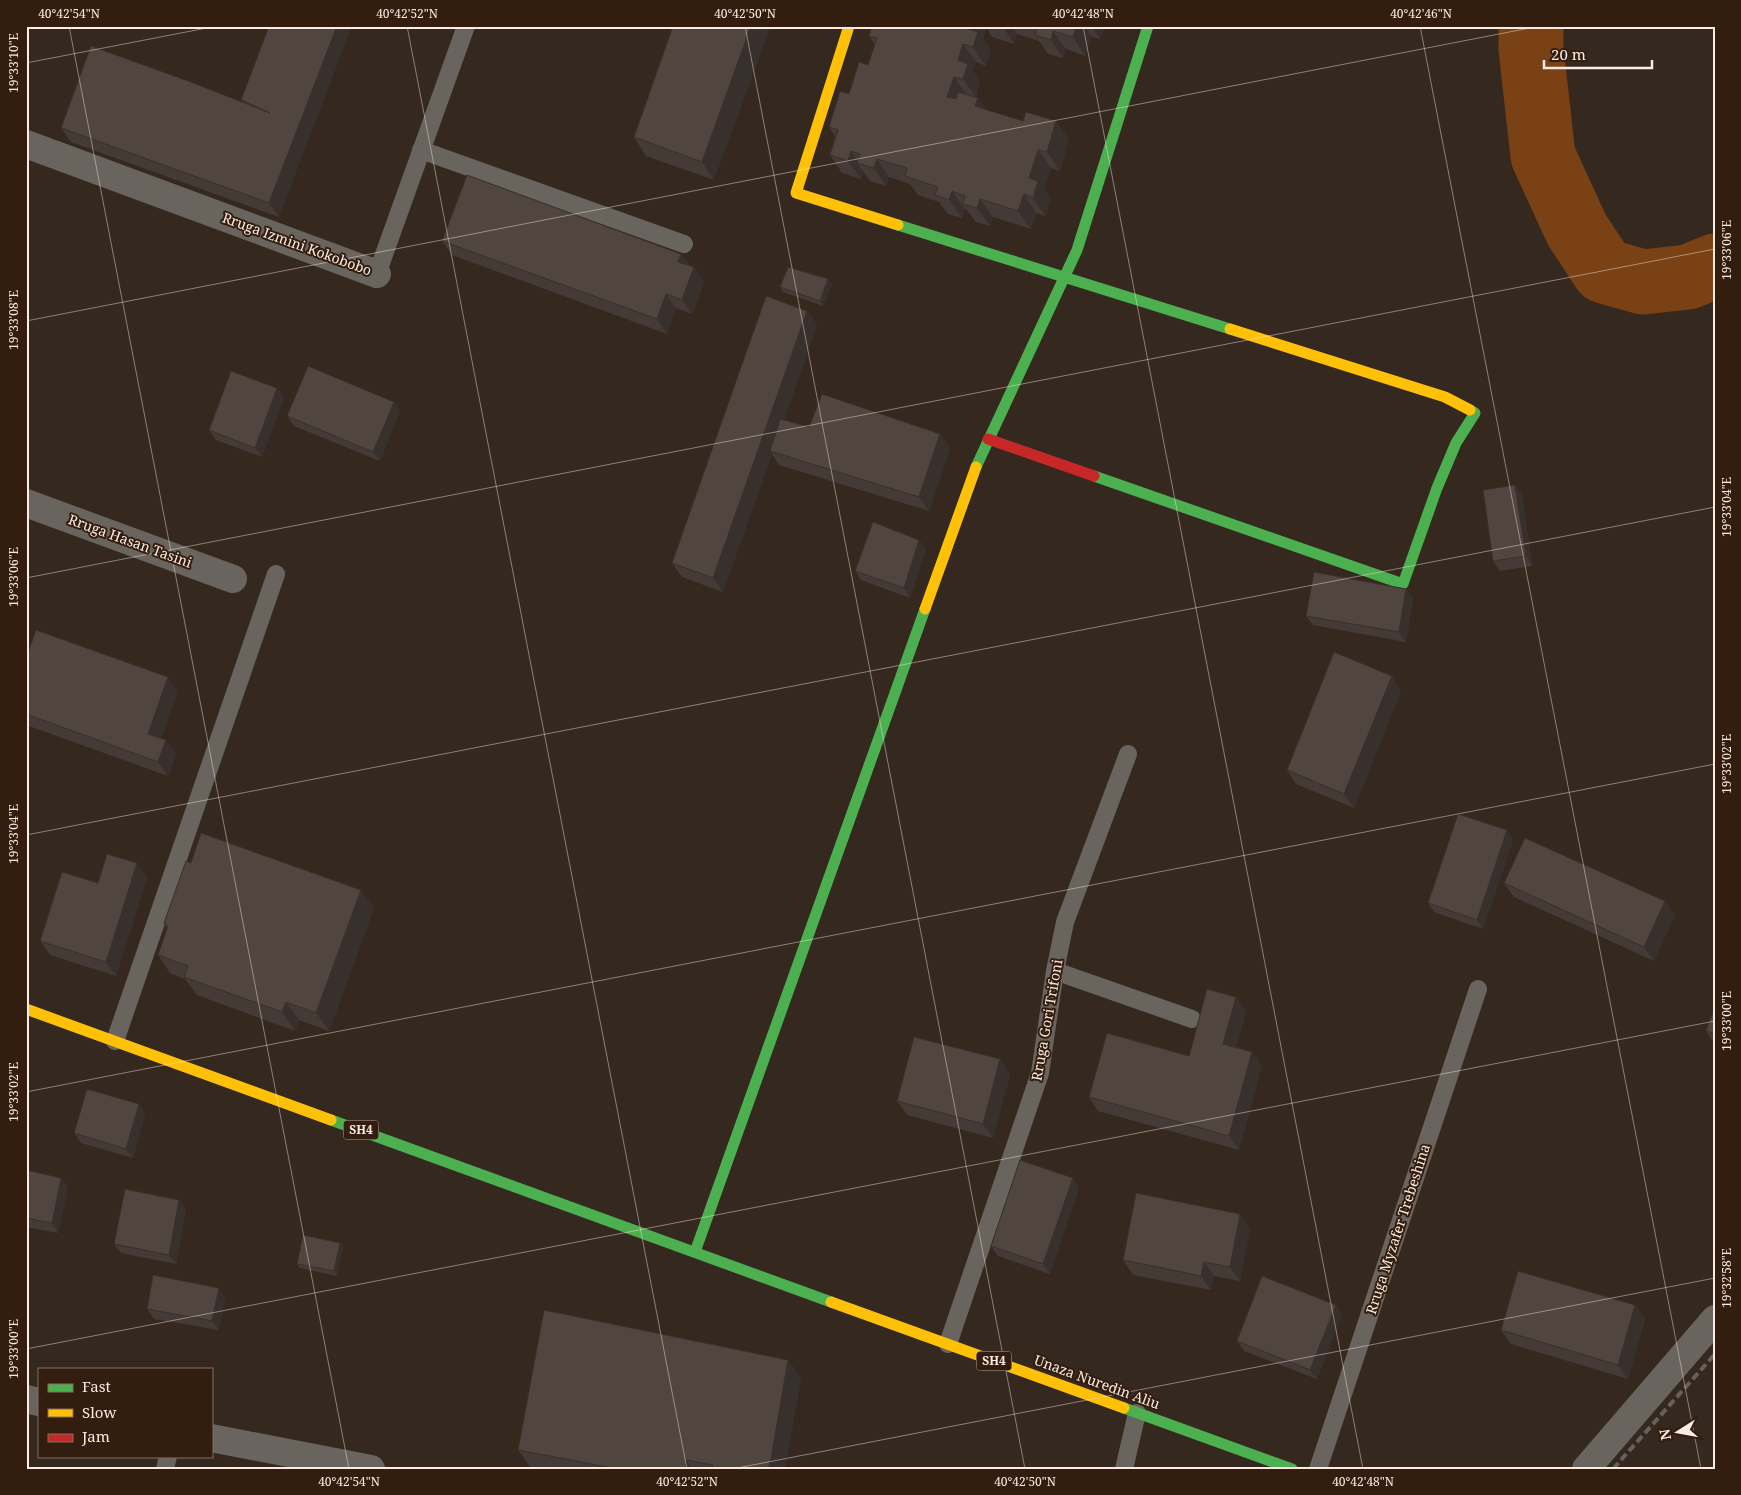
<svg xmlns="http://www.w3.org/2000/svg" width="1741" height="1495" viewBox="0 0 1741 1495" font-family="'Noto Serif',serif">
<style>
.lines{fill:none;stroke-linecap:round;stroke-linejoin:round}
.river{stroke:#7a4114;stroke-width:65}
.lane{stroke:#6a645f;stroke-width:18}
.street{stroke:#6a645f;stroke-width:28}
.fast{stroke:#4caf50;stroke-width:11}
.slow{stroke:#ffc107;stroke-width:11}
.jam{stroke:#c62828;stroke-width:11}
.rail{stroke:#68605b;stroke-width:4;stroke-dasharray:8 4;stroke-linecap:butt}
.wall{fill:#453b36}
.shaded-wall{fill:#38302c}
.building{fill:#50453f;stroke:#38302c}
.ticks{fill:none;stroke:#fbebe2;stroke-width:1;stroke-opacity:0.45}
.labels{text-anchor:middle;stroke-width:4;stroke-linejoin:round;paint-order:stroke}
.shield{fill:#321d0e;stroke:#bfada2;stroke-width:1}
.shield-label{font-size:12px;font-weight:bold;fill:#fbebe2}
.street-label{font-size:14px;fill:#fbebe2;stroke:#321d0e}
.neatline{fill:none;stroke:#fbebe2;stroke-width:2}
.ticks-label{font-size:12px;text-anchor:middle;fill:#fbebe2}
</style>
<rect width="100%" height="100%" fill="#35281f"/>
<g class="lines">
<polyline class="river" points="1531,26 1531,49 1543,156 1577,230 1604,271 1643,282 1688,277 1715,266"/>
<g class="lane">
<polyline points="421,150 684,244"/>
<polyline points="377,274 466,26"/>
<polyline points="1055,971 1192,1019"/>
<polyline points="115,1041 276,574"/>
<polyline points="948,1344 1040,1073 1055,971 1065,922 1128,754"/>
<polyline points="165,1469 168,1456"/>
<polyline points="1124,1469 1137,1413"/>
<polyline points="1318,1469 1478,989"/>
</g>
<g class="street">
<polyline points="26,144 377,274"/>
<polyline points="26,503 233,579"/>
<polyline points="26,1399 39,1402"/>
<polyline points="211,1438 371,1469"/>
<polyline points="1586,1469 1715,1319"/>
</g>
<g class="fast">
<polyline points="898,225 1230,329"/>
<polyline points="976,467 1077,250 1148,26"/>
<polyline points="1094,476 1403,584 1437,488 1456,443 1475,413 1470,410"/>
<polyline points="331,1120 831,1302"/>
<polyline points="695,1252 925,609"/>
<polyline points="1124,1408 1292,1469"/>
</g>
<g class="slow">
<polyline points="849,26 796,193 898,225"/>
<polyline points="1230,329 1445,397 1470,410"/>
<polyline points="925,609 976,467"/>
<polyline points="26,1009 331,1120"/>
<polyline points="831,1302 1124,1408"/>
</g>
<polyline class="jam" points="988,439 1094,476"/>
<polyline class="rail" points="1613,1469 1715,1354"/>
</g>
<g class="wall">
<polygon points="269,26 279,217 71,142 61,128 243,103 241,100"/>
<polygon points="673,26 714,180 646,156 634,137"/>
<polygon points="872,26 1105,26 1100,39 1091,36 1085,56 1066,49 1063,58 1048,54 1039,41 1017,34 1014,44 992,37 987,28 983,39 991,50 986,66 976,62 973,71 980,82 976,97 986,110 1023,121 1056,121 1069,140 1060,171 1051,168 1044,189 1051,199 1045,216 1036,213 1031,229 993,217 990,226 976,222 967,210 965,209 962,218 948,214 939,202 918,195 910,184 889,177 886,186 870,181 863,171 861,179 842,173 830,155 835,137 829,127 849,94 868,65 875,45 869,36"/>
<polygon points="442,241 681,254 690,266 694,267 704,282 692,314 676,308 667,334 452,255"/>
<polygon points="828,279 832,284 823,306 783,292 780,287"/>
<polygon points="807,311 817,325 784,420 809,427 940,434 950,448 929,511 779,465 772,454 723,592 682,577 672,563"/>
<polygon points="277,388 284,397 262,457 216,440 209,430"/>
<polygon points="394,402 400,411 380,461 294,426 287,416"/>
<polygon points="1515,485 1522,495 1532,566 1500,571 1493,561"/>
<polygon points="919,540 926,549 910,598 861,580 855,571"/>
<polygon points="1406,589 1413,599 1406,642 1313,625 1306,616"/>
<polygon points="26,658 178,692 161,738 166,740 176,754 168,776 26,725"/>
<polygon points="1401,690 1354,808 1296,784 1287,770"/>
<polygon points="1513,840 1483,929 1434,912 1428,903"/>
<polygon points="137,863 147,878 116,976 50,955 40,941 98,883"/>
<polygon points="1504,883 1665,901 1675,915 1654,961 1514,897"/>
<polygon points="374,908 329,1031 299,1020 295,1031 197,995 185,979 170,973 158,955 167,929 164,923"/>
<polygon points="1236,997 1246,1011 1236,1047 1252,1052 1262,1066 1239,1150 1098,1111 1089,1097 1189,1056"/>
<polygon points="1715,1007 1715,1041 1712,1040 1706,1031"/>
<polygon points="1000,1059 1010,1074 993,1138 907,1115 897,1101"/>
<polygon points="145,1114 133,1158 81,1143 74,1133"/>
<polygon points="26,1170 61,1178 68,1187 58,1233 26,1227"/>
<polygon points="1073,1178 1079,1188 1050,1274 998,1256 991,1246"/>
<polygon points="179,1200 186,1210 176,1264 121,1253 114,1244"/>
<polygon points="1250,1228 1240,1281 1214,1276 1211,1290 1133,1275 1123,1260"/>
<polygon points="340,1243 343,1247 337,1276 300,1268 297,1264"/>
<polygon points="225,1297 219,1330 154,1319 147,1309"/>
<polygon points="1635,1305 1645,1319 1628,1379 1511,1344 1501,1330"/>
<polygon points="1342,1314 1317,1379 1244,1351 1237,1341"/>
<polygon points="788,1360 801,1378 785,1469 533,1469 531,1468 518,1450"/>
</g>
<g class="shaded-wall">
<polygon points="337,26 352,26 279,217 269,203"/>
<polygon points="751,26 771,26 714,180 702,162"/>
<polygon points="969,26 985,26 987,28 983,39 991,50 986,66 973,47 968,29"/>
<polygon points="1002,26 1012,26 1017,34 1014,44"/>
<polygon points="1076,26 1084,26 1091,36 1085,56 1073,37"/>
<polygon points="1091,26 1105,26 1100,39"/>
<polygon points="1053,31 1066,49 1063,58 1051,40"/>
<polygon points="963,44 976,62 973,71 980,82 976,97 963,79 958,60"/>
<polygon points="954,77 967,95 960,115 947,97"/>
<polygon points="978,98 991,116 975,106"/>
<polygon points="1056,121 1069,140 1060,171 1047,152"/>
<polygon points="1038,150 1051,168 1044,189 1051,199 1045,216 1033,198 1029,178"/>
<polygon points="851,151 860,164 857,163 863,171 861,179 848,161"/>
<polygon points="877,159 889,177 886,186 874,168"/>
<polygon points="952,191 965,209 962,218 949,200"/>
<polygon points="1024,194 1036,213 1031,229 1018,211"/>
<polygon points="980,199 993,217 990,226 977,208"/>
<polygon points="26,220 30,225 26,234"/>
<polygon points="681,254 691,268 678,262"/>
<polygon points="694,267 704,282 692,314 682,300"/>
<polygon points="828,279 832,284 823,306 820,301"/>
<polygon points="666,294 676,308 667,334 657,319"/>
<polygon points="807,311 817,325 773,452 770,451 772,454 723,592 713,578"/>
<polygon points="277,388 284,397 262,457 255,448"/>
<polygon points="394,402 400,411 380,461 373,452"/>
<polygon points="940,434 950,448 929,511 919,497"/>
<polygon points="1515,485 1522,495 1532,566 1526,556"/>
<polygon points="919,540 926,549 910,598 904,588"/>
<polygon points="1406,589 1413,599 1406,642 1399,632"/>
<polygon points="1392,676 1401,690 1354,808 1344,794"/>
<polygon points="168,677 178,692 157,748 148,734"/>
<polygon points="166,740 176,754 168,776 158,762"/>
<polygon points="1507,830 1513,840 1483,929 1477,920"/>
<polygon points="137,863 147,878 116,976 106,962"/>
<polygon points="361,890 374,908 329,1031 316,1013"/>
<polygon points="1665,901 1675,915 1654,961 1644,947"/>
<polygon points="1236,997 1246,1011 1233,1058 1223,1044"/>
<polygon points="286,1002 299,1020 295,1031 282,1012"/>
<polygon points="1252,1052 1262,1066 1239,1150 1229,1136"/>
<polygon points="1000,1059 1010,1074 993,1138 983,1124"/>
<polygon points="139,1104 145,1114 133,1158 126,1149"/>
<polygon points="61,1178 68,1187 58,1233 52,1223"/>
<polygon points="1073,1178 1079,1188 1050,1274 1043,1264"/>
<polygon points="179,1200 186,1210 176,1264 169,1255"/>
<polygon points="1240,1214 1250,1228 1240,1281 1230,1267"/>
<polygon points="340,1243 343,1247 337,1276 334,1271"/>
<polygon points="1204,1262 1214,1276 1211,1290 1201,1276"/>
<polygon points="219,1288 225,1297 219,1330 212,1321"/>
<polygon points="1336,1305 1342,1314 1317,1379 1310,1370"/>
<polygon points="1635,1305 1645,1319 1628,1379 1618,1365"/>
<polygon points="788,1360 801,1378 785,1469 768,1469"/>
<polygon points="686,1460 692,1469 686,1469"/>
</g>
<g class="building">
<polygon points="269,26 337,26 269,203 61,128 91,46 191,82 270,113 241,100"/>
<polygon points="673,26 751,26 702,162 634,137"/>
<polygon points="872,26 969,26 968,29 978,32 973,47 963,44 958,60 968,64 963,79 954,77 947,97 956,99 958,92 978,98 975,106 1023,121 1026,112 1056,121 1047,152 1038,150 1029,178 1038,181 1033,198 1024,194 1018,211 980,199 977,208 963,204 965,196 952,191 949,200 935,195 938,187 905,176 907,168 877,159 874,168 857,163 860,154 851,151 848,161 830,155 838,130 829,127 840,91 849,94 859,62 868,65 877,38 869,36"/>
<polygon points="1037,26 1076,26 1073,37 1053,31 1051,40 1035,35 1038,26"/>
<polygon points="467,175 681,254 678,262 694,267 682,300 666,294 657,319 442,241"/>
<polygon points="788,267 828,279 820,301 780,287"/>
<polygon points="766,296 807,311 713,578 672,563"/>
<polygon points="308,366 394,402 373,452 287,416"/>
<polygon points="231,371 277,388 255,448 209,430"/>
<polygon points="822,394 940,434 919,497 770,451 780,419 809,427"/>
<polygon points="1515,485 1526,556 1493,561 1483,490"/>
<polygon points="873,522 919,540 904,588 855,571"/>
<polygon points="1314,572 1406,589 1399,632 1306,616"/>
<polygon points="36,630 168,677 148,734 166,740 158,762 26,714 26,658"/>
<polygon points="1334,652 1392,676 1344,794 1287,770"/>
<polygon points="1458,814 1507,830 1477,920 1428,903"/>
<polygon points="201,833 361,890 316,1013 286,1002 282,1012 184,977 188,966 158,955 168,926 164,923 186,861 191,863"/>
<polygon points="1525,838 1665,901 1644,947 1504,883"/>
<polygon points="107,854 137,863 106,962 40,941 62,872 98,883"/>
<polygon points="1207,989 1236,997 1223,1044 1252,1052 1229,1136 1089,1097 1107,1033 1189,1056"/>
<polygon points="1715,1007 1715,1034 1706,1031"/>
<polygon points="914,1037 1000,1059 983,1124 897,1101"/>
<polygon points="87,1089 139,1104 126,1149 74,1133"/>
<polygon points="1020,1160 1073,1178 1043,1264 991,1246"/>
<polygon points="26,1170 61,1178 52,1223 26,1218"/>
<polygon points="125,1189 179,1200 169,1255 114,1244"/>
<polygon points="1136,1193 1240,1214 1230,1267 1204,1262 1201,1276 1123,1260"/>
<polygon points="303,1235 340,1243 334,1271 297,1264"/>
<polygon points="1518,1271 1635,1305 1618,1365 1501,1330"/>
<polygon points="153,1275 219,1288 212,1321 147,1309"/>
<polygon points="1262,1276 1336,1305 1310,1370 1237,1341"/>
<polygon points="544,1310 788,1360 771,1459 768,1469 712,1469 713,1465 686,1460 686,1469 618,1469 518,1450"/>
</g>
<path class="ticks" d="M69 26 349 1469M407 26 687 1469M745 26 1025 1469M1083 26 1363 1469M1420 26 1701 1469M26 63 217 26M26 321 1540 26M26 578 1715 249M26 835 1715 507M26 1092 1715 764M26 1349 1715 1021M732 1469 1715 1278"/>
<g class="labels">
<g class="shield">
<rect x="343.5" y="1120.5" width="35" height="19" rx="4"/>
<rect x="976.5" y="1351.5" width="35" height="19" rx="4"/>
</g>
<g class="shield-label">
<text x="361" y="1134">SH4</text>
<text x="994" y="1365">SH4</text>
</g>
<g class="street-label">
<text transform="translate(297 244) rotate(20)" y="5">Rruga Izmini Kokobobo</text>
<text transform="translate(130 541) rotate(20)" y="5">Rruga Hasan Tasini</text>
<text transform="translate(1047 1020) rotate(-80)" y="5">Rruga Gori Trifoni</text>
<text transform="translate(1398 1229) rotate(-72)" y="5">Rruga Myzafer Trebeshina</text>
<text transform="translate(1097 1382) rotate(20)" y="5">Unaza Nuredin Aliu</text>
</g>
</g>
<rect width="1741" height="1495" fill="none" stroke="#321d0e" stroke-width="55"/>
<rect x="38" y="1368" width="175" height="90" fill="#321d0e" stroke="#826f63"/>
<rect x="48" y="1384" width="25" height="8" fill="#4caf50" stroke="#826f63"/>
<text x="82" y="1392" font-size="15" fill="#fbebe2">Fast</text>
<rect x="48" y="1409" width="25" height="8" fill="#ffc107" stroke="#826f63"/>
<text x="82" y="1418" font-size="15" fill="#fbebe2">Slow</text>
<rect x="48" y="1434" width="25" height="8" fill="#c62828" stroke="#826f63"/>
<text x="82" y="1442" font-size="15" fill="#fbebe2">Jam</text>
<g transform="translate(1678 1432) rotate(259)" stroke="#321d0e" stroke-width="4" paint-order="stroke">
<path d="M0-4L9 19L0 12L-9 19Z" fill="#fbebe2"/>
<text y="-8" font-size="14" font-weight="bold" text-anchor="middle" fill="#fbebe2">N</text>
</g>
<path d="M1544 60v8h108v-8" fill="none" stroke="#fbebe2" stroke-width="2.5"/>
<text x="1551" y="60" font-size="15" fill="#fbebe2" stroke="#321d0e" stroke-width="4" paint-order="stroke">20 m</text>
<rect x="28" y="28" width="1686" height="1440" class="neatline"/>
<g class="ticks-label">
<text x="69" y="18">40°42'54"N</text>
<text x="407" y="18">40°42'52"N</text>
<text x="745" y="18">40°42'50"N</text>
<text x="1083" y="18">40°42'48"N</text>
<text x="1421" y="18">40°42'46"N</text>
<text transform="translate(14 63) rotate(-90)" y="4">19°33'10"E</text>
<text transform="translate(1727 250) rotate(-90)" y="4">19°33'06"E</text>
<text transform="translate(14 320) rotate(-90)" y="4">19°33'08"E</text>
<text transform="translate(1727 507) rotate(-90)" y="4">19°33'04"E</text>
<text transform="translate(14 577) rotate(-90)" y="4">19°33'06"E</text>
<text transform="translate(1727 764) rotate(-90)" y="4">19°33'02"E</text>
<text transform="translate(14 834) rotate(-90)" y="4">19°33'04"E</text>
<text transform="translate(1727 1021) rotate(-90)" y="4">19°33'00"E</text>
<text transform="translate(14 1092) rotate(-90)" y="4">19°33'02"E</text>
<text transform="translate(1727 1278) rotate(-90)" y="4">19°32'58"E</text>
<text transform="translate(14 1349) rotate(-90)" y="4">19°33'00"E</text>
<text x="349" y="1486">40°42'54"N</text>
<text x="687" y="1486">40°42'52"N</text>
<text x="1025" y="1486">40°42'50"N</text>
<text x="1363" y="1486">40°42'48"N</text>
</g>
</svg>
